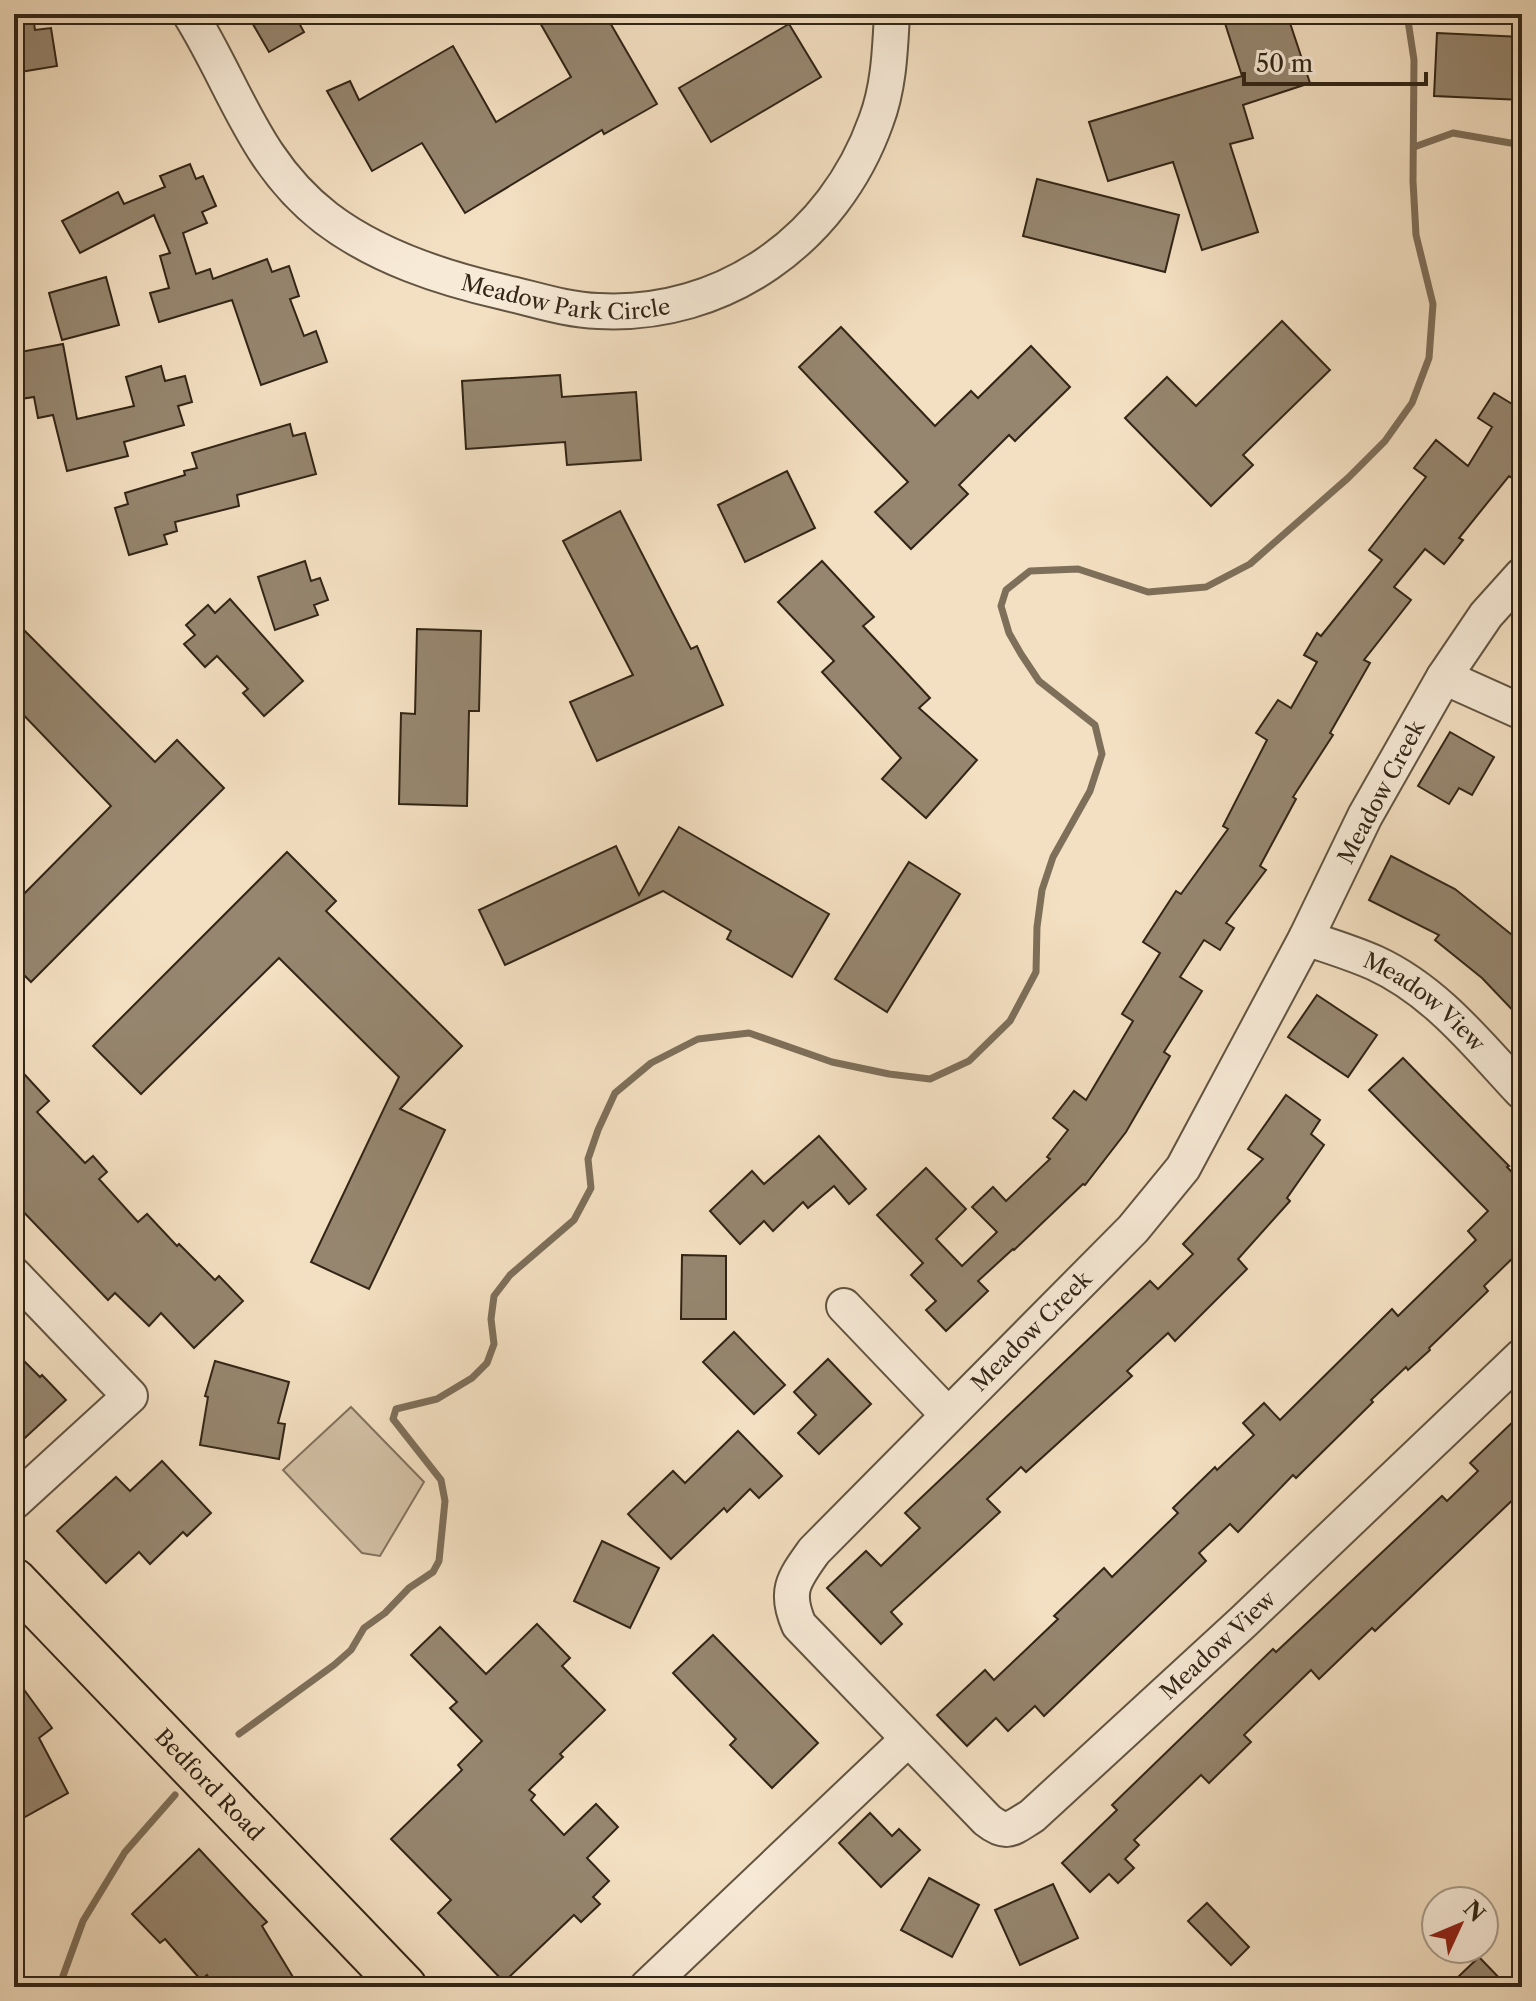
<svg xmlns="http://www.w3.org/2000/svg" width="1536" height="2001" viewBox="0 0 1536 2001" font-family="'Libre Caslon Text',serif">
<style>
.green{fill:#d2bfa4;stroke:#82725d;stroke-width:2}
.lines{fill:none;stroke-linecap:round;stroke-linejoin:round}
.stream{stroke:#7e6f5a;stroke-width:7}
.building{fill:#96866f;stroke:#322516;stroke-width:2}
.minor-casing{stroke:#625441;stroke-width:38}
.major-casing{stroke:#322516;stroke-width:48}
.minor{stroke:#f7ead7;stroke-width:34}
.major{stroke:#f3dfc1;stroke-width:44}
.labels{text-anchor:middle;stroke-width:6;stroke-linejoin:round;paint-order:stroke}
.street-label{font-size:22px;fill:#322516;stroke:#f7ead7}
</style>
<rect width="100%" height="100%" fill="#f3dfc1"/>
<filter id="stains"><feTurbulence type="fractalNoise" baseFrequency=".0025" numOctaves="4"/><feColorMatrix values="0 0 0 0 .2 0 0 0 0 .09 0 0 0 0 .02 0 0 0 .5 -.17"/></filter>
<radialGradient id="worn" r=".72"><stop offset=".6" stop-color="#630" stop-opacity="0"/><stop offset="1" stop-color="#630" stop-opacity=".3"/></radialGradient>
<polygon class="green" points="351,1407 424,1482 380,1556 362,1553 283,1470"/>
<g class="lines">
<g class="stream">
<polyline points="1414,147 1453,133 1522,145"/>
<polyline points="239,1734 334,1665 351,1650 364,1628 385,1613 409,1588 433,1572 439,1561 445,1501 441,1480 393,1419 396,1409 437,1399 472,1378 487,1363 494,1344 491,1319 494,1296 510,1275 574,1220 591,1188 588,1159 598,1130 615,1093 651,1063 698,1039 749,1033 832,1062 889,1074 930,1079 969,1061 1010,1021 1036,972 1037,927 1042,890 1053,857 1090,791 1102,754 1095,725 1039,681 1021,654 1009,633 1001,606 1006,590 1030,571 1078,569 1148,592 1206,587 1250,564 1348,478 1385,441 1412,403 1429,358 1433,304 1416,235 1413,181 1414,60 1407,14"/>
<polyline points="59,1987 83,1921 125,1852 175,1795"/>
</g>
</g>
<g class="building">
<polygon points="247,14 294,14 304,32 269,52"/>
<polygon points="535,14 605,14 657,104 604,134 602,130 465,213 422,143 372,171 327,91 350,81 359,100 453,46 496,122 571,77"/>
<polygon points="1222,14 1287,14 1310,83 1243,105 1253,138 1230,144 1258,232 1202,250 1173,162 1108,181 1089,122 1242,76"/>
<polygon points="33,17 35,30 51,28 57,66 14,73 14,20"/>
<polygon points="789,24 821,77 711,142 679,88"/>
<polygon points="1437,33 1522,37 1522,100 1434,96"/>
<polygon points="190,164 196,179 203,176 216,206 202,212 207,223 183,233 196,274 210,269 213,279 267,259 272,272 289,266 299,296 290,299 304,336 316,331 327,362 261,385 232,300 159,322 150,293 169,288 160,256 170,253 154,215 80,253 62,221 118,192 124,204 165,187 160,176"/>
<polygon points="1037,179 1179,215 1165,272 1023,236"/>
<polygon points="106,277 119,325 62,340 49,293"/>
<polygon points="1282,321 1330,370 1243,455 1253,465 1211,506 1125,418 1167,377 1196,406"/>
<polygon points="841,327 935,426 971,391 978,398 1031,346 1070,387 1015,441 1009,435 959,485 968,494 911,549 875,512 908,482 799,367"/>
<polygon points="63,344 77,419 134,406 126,377 161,366 165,381 185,376 192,402 178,406 184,425 124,442 128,456 67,471 53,415 38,418 34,397 14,400 14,368 18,367 15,353"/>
<polygon points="560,375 562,397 636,392 641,460 567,465 565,442 466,449 462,381"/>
<polygon points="1494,393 1522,410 1522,471 1516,481 1509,476 1459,538 1463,540 1444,564 1425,549 1394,587 1411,600 1364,660 1370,663 1330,733 1333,735 1293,797 1296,799 1260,866 1266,870 1226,923 1234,928 1220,950 1204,940 1180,977 1202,991 1164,1052 1170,1056 1126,1132 1085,1185 1083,1184 1014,1250 1013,1249 978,1281 988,1291 946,1331 926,1310 936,1301 911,1275 923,1263 877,1215 926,1168 966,1209 936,1239 962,1266 997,1232 972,1207 993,1187 1006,1201 1050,1159 1047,1157 1068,1130 1053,1118 1074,1091 1086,1100 1133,1021 1122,1014 1160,953 1143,942 1176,891 1181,894 1228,829 1223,826 1267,740 1256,733 1278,700 1291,708 1317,662 1304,655 1317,633 1321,636 1382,560 1369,550 1426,477 1414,468 1436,440 1468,466 1492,427 1478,418"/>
<polygon points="290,424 293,436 305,433 316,474 237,495 239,506 175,522 177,531 164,535 167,544 129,555 115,508 128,504 125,493 185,475 184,471 197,468 192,453"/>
<polygon points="787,471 815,528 745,562 718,505"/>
<polygon points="620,511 691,649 697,646 723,705 597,761 570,702 633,675 563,541"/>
<polygon points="305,561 311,581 320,578 328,600 314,605 318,615 275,630 258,577"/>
<polygon points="822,561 874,617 863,626 930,698 919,708 977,760 926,818 882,779 901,758 822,672 834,661 778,602"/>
<polygon points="230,599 303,681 264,716 243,693 248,689 217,656 205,667 184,644 195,635 186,625 208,605 215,613"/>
<polygon points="14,620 155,762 177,740 224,788 31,982 14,965 14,904 111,806 14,705"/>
<polygon points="417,629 481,631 479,711 469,711 467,806 399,804 401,713 415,714"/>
<polygon points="1450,732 1494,757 1472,795 1459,788 1449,804 1418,786"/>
<polygon points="679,827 829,914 792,977 727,939 731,931 663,891 505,965 479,910 616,846 639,895"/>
<polygon points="287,852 336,901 326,911 462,1046 400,1109 445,1130 369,1289 311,1262 399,1077 279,958 141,1094 93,1046"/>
<polygon points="1391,856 1455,889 1522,943 1522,1020 1482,978 1435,940 1439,935 1369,900"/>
<polygon points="909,862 960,894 887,1012 835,979"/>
<polygon points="1317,995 1377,1035 1348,1077 1288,1037"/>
<polygon points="1403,1058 1509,1166 1507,1167 1522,1183 1522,1249 1484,1286 1488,1291 1429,1348 1430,1350 1408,1370 1406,1367 1371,1400 1373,1402 1296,1478 1293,1475 1238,1532 1230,1524 1199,1553 1206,1561 1044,1716 1035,1706 1008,1731 996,1718 967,1746 937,1715 985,1670 994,1680 1058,1619 1054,1616 1104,1568 1112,1577 1178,1513 1173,1508 1215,1467 1217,1470 1254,1435 1243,1423 1264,1403 1280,1420 1392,1309 1398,1316 1476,1240 1468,1231 1488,1211 1369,1090"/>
<polygon points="14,1063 49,1101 37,1112 85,1163 93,1156 107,1172 99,1179 138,1222 147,1214 177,1246 179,1244 215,1280 219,1276 243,1301 194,1348 161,1313 149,1326 115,1293 108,1300 14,1202"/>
<polygon points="1286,1095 1320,1120 1311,1134 1324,1145 1287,1198 1290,1201 1238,1259 1247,1269 1175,1341 1168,1333 1127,1371 1132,1376 1026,1472 1021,1467 987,1499 1000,1512 891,1612 902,1624 881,1644 827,1588 866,1551 881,1566 920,1528 905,1513 1150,1281 1158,1289 1193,1254 1183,1244 1263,1159 1248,1149"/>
<polygon points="819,1136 866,1189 849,1204 834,1186 808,1208 803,1202 773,1231 764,1221 740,1244 710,1211 752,1171 764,1184"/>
<polygon points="682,1255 726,1256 726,1319 681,1319"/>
<polygon points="734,1332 785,1385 754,1414 703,1362"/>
<polygon points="14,1351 40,1377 42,1375 66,1400 14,1448"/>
<polygon points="828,1359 871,1404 819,1454 798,1433 816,1415 794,1392"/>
<polygon points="215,1361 289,1382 278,1423 285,1424 279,1459 200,1445 208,1397 205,1396"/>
<polygon points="1522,1413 1522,1491 1375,1631 1372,1628 1319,1679 1311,1670 1244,1735 1251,1742 1209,1783 1201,1775 1134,1840 1139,1845 1125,1859 1134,1868 1118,1883 1109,1874 1090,1892 1062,1863 1117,1810 1112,1805 1273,1649 1276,1652 1442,1496 1447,1501 1478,1471 1470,1463"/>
<polygon points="738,1431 782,1476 759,1498 750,1489 727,1512 724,1508 671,1559 628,1514 673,1471 685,1483"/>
<polygon points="162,1461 211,1513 187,1536 183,1532 150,1564 139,1552 106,1583 57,1531 116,1477 130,1491"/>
<polygon points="602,1541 659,1568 630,1628 574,1601"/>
<polygon points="537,1624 570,1658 562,1666 605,1710 560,1754 563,1757 529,1790 535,1795 531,1800 564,1835 596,1804 618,1827 587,1858 609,1881 593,1897 600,1904 581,1922 574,1915 504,1982 438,1913 451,1900 391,1839 462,1770 458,1765 482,1741 450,1708 457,1702 411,1655 440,1627 486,1674"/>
<polygon points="713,1635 818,1743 772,1788 730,1745 736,1739 673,1673"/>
<polygon points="14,1676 52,1728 39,1738 68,1793 14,1823"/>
<polygon points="870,1813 892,1836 899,1829 920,1850 881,1887 839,1843"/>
<polygon points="199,1849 267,1922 262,1926 299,1987 214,1987 207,1975 201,1980 165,1939 160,1943 132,1914"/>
<polygon points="929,1878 979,1905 952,1957 901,1930"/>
<polygon points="1053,1884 1078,1938 1020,1965 995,1910"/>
<polygon points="1207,1903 1249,1947 1231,1965 1188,1921"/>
<polygon points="1479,1957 1508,1987 1466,1987 1457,1978"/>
</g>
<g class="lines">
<defs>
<g id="minor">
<path id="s1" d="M190 14C236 88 254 162 326 218 377 257 442 278 503 292 534 299 566 310 598 311 724 318 834 239 876 121 889 87 890 50 892 14"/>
<path id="s2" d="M1522 575 1486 615 1444 677 1365 816 1306 938 1183 1168 1133 1229 814 1551C794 1579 784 1591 799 1625L987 1820C1007 1836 1012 1828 1032 1816L1243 1622 1522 1356"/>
<polyline points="1444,677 1522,712"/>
<path id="s3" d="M1306 938C1329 946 1353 953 1375 963 1436 991 1478 1045 1522 1092"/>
<polyline points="14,1275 130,1396 14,1502"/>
<polyline points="844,1306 948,1415"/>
<polyline points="647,1987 907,1740"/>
</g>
<g id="major">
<path id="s4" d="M14 1581 404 1987"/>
</g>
</defs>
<use href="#minor" class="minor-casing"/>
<use href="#major" class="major-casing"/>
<use href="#minor" class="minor"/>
<use href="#major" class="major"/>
</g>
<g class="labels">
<g class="street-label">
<text dy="8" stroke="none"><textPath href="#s1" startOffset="504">Meadow Park Circle</textPath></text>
<text transform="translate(1381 792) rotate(-62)" y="8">Meadow Creek</text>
<text dy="8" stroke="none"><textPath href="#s3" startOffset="136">Meadow View</textPath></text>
<text transform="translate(1031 1331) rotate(-45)" y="8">Meadow Creek</text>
<text dy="8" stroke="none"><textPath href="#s2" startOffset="1872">Meadow View</textPath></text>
<text dy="8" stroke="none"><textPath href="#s4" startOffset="282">Bedford Road</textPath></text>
</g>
</g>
<rect width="1536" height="2001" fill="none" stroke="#f3dfc1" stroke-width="48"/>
<rect x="16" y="16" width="1504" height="1969" fill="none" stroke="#322516" stroke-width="4"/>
<rect x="24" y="24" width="1488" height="1953" fill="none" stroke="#322516" stroke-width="2"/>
<g transform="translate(1460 1925) rotate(46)"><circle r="38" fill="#f7ead7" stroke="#a89b8a" stroke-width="2"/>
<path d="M0-6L14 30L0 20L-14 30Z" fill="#8f2418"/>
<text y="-12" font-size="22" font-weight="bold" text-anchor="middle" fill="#322516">N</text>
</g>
<path d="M1244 72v12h182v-12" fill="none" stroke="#322516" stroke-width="4"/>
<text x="1256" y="72" font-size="24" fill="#322516" stroke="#f7ead7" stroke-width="6" paint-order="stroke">50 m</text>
<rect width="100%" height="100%" filter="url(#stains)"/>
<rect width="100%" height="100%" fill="url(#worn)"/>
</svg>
